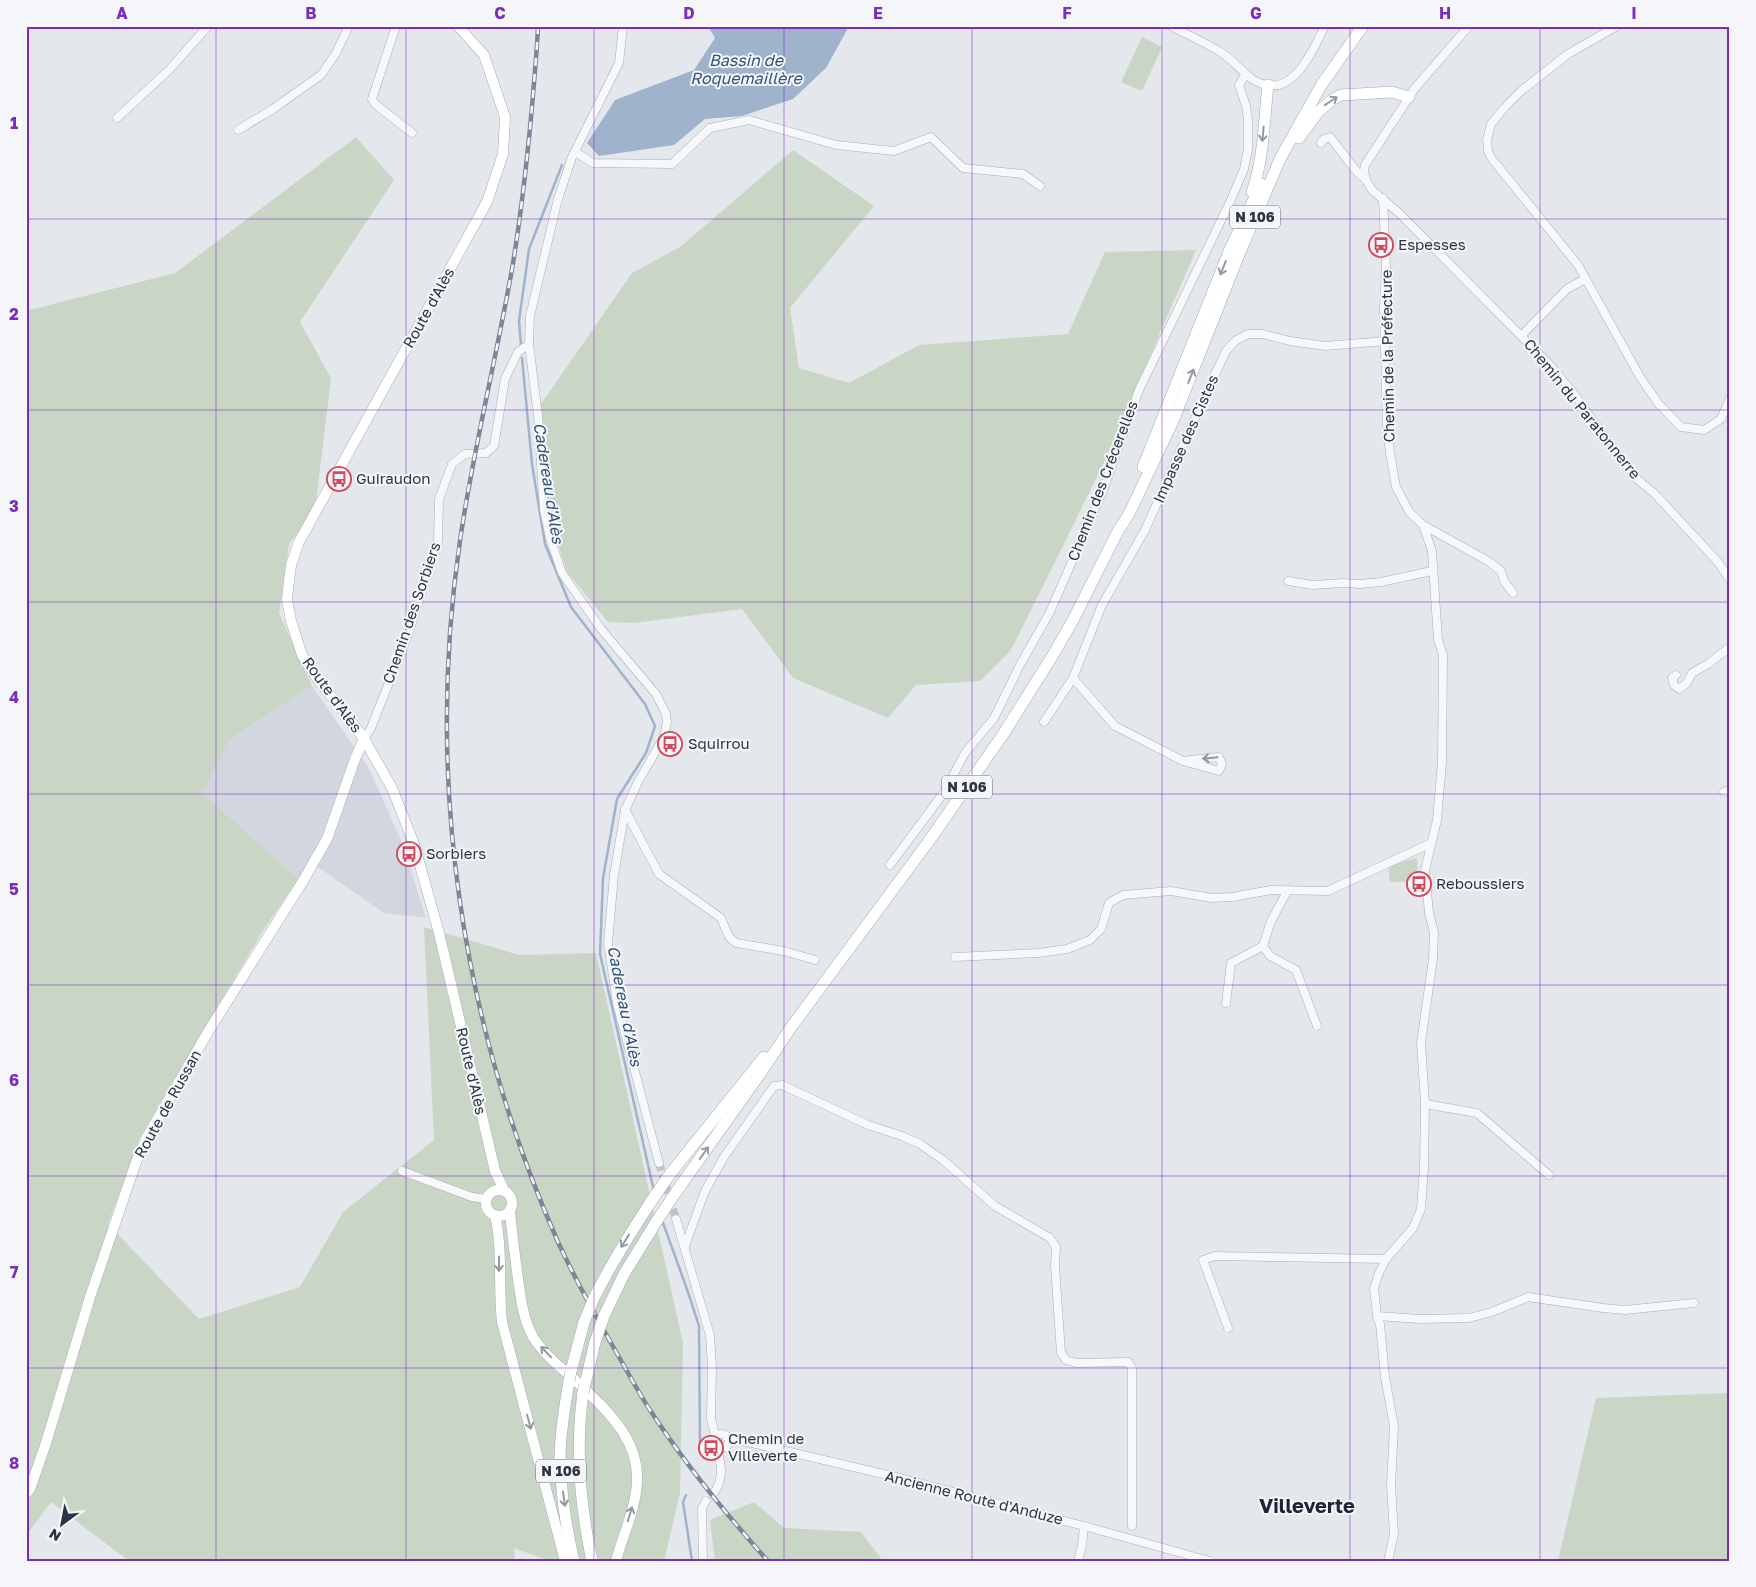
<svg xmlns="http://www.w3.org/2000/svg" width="1756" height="1587" viewBox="0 0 1756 1587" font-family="'Golos Text',sans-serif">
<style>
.built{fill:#d2d6de}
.green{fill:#c9d6c5}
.water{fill:#9fb4cc}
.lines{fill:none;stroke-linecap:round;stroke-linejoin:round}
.stream{stroke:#9fb4cc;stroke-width:2.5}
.street-tunnel{stroke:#bfc3cb;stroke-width:8;stroke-dasharray:8 4;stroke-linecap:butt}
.street-casing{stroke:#a9aeb7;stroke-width:9}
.secondary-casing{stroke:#a9aeb7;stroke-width:11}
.primary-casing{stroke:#a3abb8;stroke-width:12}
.street{stroke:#f7f8fa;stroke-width:8}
.secondary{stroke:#fff;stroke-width:10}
.primary{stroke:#fff;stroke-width:11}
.rail-casing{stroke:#7d8696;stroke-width:4.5}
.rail{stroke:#f4f6f9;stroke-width:2.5;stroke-dasharray:8;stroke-linecap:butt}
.primary-bridge-casing{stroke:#a3abb8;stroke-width:12;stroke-linecap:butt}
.primary-bridge{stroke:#fff;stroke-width:11}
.oneway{stroke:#959aa2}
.oneway2{stroke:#9196a0}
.grid{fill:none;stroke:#7b2cbf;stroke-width:1;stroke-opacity:0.55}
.labels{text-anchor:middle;stroke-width:4;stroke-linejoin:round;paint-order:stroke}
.shield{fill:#f4f6f9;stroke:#676e7b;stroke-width:1}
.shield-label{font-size:14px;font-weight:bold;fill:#2b3445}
.poi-label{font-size:15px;fill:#2b3445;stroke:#f4f6f9;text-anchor:start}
.street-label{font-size:15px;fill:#2b3445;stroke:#f4f6f9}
.water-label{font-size:16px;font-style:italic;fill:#34527a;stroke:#f4f6f9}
.district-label{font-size:20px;font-weight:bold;fill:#1d2536;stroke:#f4f6f9}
.neatline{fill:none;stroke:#7b2cbf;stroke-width:2}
.grid-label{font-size:16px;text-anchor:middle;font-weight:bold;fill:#7b2cbf}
</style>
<rect width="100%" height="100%" fill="#e4e7ec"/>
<polygon class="built" points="312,686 370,770 403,845 426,918 384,913 315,865 298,879 203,793 229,740"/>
<g class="green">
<polygon points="1142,37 1162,47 1142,91 1121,82"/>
<polygon points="356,137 394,180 300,322 331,378 315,510 289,544 279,613 312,686 229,740 203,793 298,879 264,929 140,1137 108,1224 199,1319 300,1287 343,1212 434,1140 424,927 519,955 596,953 683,1343 680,1493 664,1561 550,1561 514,1548 515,1561 129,1561 51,1502 26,1536 26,311 175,273"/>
<polygon points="793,150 874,206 790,308 799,368 849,383 919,345 1068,334 1105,252 1196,250 1100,471 1011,650 980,681 916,685 888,718 793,678 742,609 634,623 608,622 567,572 547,508 541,404 632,273 680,247"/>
<polygon points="1417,858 1418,882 1390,882 1388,865"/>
<polygon points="1730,1393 1730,1561 1558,1561 1596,1398"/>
<polygon points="754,1502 784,1528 861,1532 883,1561 715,1561 710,1520"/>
</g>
<polygon class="water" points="708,26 844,26 847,30 826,68 793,99 742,116 705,119 674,145 599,156 587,143 615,100 694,70 715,38"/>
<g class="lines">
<g class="stream">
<polyline points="521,345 519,321 529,249 562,165"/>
<polyline points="522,358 532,464 545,544 571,607 645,704 655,726 646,753 617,799 603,878 600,954 654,1191"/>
<polyline points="662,1220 688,1292 699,1326 700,1447 702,1455"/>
<polyline points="686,1495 683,1502 692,1561"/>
</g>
<polyline class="street-tunnel" points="659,1163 676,1219"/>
<defs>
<g id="street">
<polyline points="396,26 372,99 375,104 412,133"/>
<polyline points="623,26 619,63 572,157 558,199 530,316 529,344 538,416 544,510 550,538 562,573 601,629 656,694 666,714 667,722 664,737 638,782 625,810 614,875 608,943 617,1003 659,1163"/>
<path d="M1171 26C1188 35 1206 43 1222 53 1233 60 1241 71 1252 79 1291 104 1311 53 1325 26"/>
<polyline points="1617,26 1568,54 1521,91 1505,107 1491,124 1487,140 1488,151 1492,159 1578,265 1640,377 1658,403 1681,427 1704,430 1721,419 1730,398"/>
<polyline points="117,118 170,69 208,26"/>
<polyline points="238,130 273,109 321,75 336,53 349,26"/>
<polyline points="1321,143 1324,139 1330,137 1357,172 1366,180 1372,190 1399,213 1550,365 1574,394 1591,418 1638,480 1654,493 1718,562 1730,580"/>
<polyline points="575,152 593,163 672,164 710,128 749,120 836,145 894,151 931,137 963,168 1023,174 1040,186"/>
<polyline points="1366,180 1364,171 1365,165 1415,88 1469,26"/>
<polyline points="1383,198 1386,267 1384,309 1387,428 1390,453 1396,487 1410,513 1423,525 1432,551 1438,640 1443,655 1442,763 1437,820 1425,870 1429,913 1434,932 1433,959 1421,1043 1425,1104 1424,1167 1421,1209 1413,1228 1386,1259 1379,1273 1374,1288 1377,1316 1380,1324 1385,1377 1394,1426 1391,1485 1394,1534 1388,1561"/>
<polyline points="1522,335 1567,289 1585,279"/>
<polyline points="1423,525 1488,561 1501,571 1504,581 1513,593"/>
<polyline points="1288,581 1313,585 1343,583 1360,584 1381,582 1432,571"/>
<polyline points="1676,675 1672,678 1674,685 1679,689 1687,683 1692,673 1708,664 1730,647"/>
<polyline points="1044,722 1073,678"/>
<polyline points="364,739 371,728 409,632 438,541 439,499 452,464 465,454 486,453 494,446 505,379 518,352 529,344"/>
<polyline points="1183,761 1219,757 1222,764 1219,771 1183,761 1115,726 1073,678 1102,605 1145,530 1209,387 1226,351 1235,341 1248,334 1263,334 1290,341 1325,346 1386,341"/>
<polyline points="1724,792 1730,790"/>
<polyline points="625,810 659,874 721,918 729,937 736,943 784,951 815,960"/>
<polyline points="890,865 945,791 965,753 994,718 1020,665 1050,612 1102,493 1139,390 1230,202 1244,169 1248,149 1248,120 1246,106 1239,85 1246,74"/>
<polyline points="1288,890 1271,921 1263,946 1270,956 1296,970 1317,1026"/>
<polyline points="955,957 1038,953 1067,949 1090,940 1101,929 1109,903 1123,895 1171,891 1212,898 1232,897 1271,890 1328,891 1431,843"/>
<polyline points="1226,1003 1231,963 1263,946"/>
<polyline points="1425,1104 1477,1113 1549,1175"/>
<polyline points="402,1171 472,1197 486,1199"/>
<polyline points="676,1219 710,1335 712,1366 711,1419 716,1439"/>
<polyline points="685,1246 705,1191 724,1157 774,1086 782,1085 868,1125 902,1136 920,1144 943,1160 995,1206 1050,1238 1056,1247 1055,1266 1061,1353 1066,1360 1076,1363 1128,1362 1132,1368 1132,1526"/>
<polyline points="1377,1316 1419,1319 1469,1318 1492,1312 1528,1297 1603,1308 1625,1310 1694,1303"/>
<polyline points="1228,1328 1203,1260 1215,1256 1386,1259"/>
<circle cx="722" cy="1441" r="7"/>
<polyline points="727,1437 900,1478 1084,1526 1210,1561"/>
<path d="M714 1493C725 1477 721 1463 716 1445"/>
<polyline points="703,1561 702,1508 706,1501"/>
<polyline points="1078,1561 1082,1545 1084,1526"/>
</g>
<g id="secondary">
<polyline points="458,26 484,55 505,117 503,154 487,202 299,542 291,565 288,589 287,600 291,621 302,655 318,680 346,714 364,739 392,788 414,844 439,933 495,1171 504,1190"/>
<circle cx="499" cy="1203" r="13"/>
<path d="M510 1211C512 1234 515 1256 518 1279 521 1299 523 1319 533 1337 544 1355 563 1369 578 1383 610 1413 644 1444 636 1492 633 1515 622 1538 616 1561"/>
<path d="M495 1215C503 1250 498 1286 502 1322L565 1561"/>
<polyline points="26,1494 30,1489 46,1443 90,1297 136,1162 146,1139 208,1032 303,881 327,839 355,759 364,739"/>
</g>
<g id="primary">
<polyline points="1299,138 1319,111 1332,100 1341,95 1392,92 1409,97"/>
<path d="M1252 192C1264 158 1264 121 1268 85"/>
<polyline points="1143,467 1230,249 1261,184"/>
<polyline points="670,1174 764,1057"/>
<polyline points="676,1192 760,1074 792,1026 929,841 1004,733 1053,655 1073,620 1118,531 1129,514 1173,421 1240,252 1281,157 1322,84 1363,26"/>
<path d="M594 1298C611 1264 631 1232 652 1200"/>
<polyline points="604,1316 624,1274 658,1219"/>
<polyline points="571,1371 584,1322"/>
<path d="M569 1381C565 1406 560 1432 560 1458 561 1491 566 1528 574 1561"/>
<polyline points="585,1384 595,1342"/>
<path d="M583 1393C575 1450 580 1505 592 1561"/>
</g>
</defs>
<use href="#street" class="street-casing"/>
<use href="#secondary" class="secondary-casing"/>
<use href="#primary" class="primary-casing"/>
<use href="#street" class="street"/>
<use href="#secondary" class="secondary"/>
<use href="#primary" class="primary"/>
<defs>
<path id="rail" d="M538 26C537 53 534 80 532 107 527 161 521 216 512 269 496 360 473 450 460 541 425 779 461 1023 558 1242 575 1279 595 1315 615 1350 626 1369 636 1388 648 1407 683 1461 724 1512 768 1561"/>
</defs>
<use href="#rail" class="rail-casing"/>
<use href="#rail" class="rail"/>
<defs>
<g id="primary-bridge">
<polyline points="652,1200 670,1174"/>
<polyline points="658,1219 676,1192"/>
<polyline points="584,1322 594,1298"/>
<polyline points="595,1342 604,1316"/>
<polyline points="569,1381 571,1371"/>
<polyline points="583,1393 585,1384"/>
</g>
</defs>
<use href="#primary-bridge" class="primary-bridge-casing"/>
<use href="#primary-bridge" class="primary-bridge"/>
</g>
<defs><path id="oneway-shaft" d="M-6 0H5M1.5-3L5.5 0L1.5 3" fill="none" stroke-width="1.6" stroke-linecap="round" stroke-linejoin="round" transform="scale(1.25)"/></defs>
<g class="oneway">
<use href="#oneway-shaft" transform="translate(1331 101) rotate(-34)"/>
<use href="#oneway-shaft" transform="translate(1263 134) rotate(95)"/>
<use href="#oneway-shaft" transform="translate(1223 268) rotate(112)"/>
<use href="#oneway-shaft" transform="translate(1191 376) rotate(-68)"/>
<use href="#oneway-shaft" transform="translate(704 1153) rotate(-55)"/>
<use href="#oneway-shaft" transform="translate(625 1241) rotate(122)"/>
<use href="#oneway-shaft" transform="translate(499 1264) rotate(90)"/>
<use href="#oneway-shaft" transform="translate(546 1352) rotate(-134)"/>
<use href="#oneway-shaft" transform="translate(529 1422) rotate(75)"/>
<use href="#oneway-shaft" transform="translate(564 1499) rotate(82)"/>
<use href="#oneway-shaft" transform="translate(630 1514) rotate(-73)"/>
</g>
<use class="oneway2" href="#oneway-shaft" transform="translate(1210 758) rotate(174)"/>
<path class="grid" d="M216 26V1561M406 26V1561M594 26V1561M784 26V1561M972 26V1561M1162 26V1561M1350 26V1561M1540 26V1561M26 219H1730M26 410H1730M26 602H1730M26 794H1730M26 985H1730M26 1176H1730M26 1368H1730"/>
<defs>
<symbol id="bus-ring" viewBox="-11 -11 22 22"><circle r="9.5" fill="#f4f6f9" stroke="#d1495b" stroke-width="1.5"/><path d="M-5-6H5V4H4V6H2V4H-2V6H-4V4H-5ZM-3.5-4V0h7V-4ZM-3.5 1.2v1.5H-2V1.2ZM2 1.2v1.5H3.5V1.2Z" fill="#d1495b"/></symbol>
</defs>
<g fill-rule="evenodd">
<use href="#bus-ring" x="1367" y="231" width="28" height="28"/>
<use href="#bus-ring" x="325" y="465" width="28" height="28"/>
<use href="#bus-ring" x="656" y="730" width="28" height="28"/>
<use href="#bus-ring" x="395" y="840" width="28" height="28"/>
<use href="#bus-ring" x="1405" y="870" width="28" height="28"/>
<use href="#bus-ring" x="697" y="1434" width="28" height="28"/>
</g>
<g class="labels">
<g class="shield">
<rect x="1230" y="205.5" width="50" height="23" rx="4"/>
<rect x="942" y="775.5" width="50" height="23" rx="4"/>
<rect x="536" y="1459.5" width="50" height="23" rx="4"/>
</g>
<g class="shield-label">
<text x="1255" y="222">N 106</text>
<text x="967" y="792">N 106</text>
<text x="561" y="1476">N 106</text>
</g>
<g class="poi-label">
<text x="1398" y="250">Espesses</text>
<text x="356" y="484">Guiraudon</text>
<text x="688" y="749">Squirrou</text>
<text x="426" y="859">Sorbiers</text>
<text x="1436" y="889">Reboussiers</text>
<text x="728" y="1444">Chemin de<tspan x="728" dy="17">Villeverte</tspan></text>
</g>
<g class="street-label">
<text transform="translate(429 308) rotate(-61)" y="5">Route d'Alès</text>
<text transform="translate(1388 356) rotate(-91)" y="5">Chemin de la Préfecture</text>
<text transform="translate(1582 409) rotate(51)" y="5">Chemin du Paratonnerre</text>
<text transform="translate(1186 439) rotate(-66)" y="5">Impasse des Cistes</text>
<text transform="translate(1103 481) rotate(-69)" y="5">Chemin des Crécerelles</text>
<text transform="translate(412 613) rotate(-71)" y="5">Chemin des Sorbiers</text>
<text transform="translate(332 695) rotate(54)" y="5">Route d'Alès</text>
<text transform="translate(471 1071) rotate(77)" y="5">Route d'Alès</text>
<text transform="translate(168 1104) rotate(-61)" y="5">Route de Russan</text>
<text transform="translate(974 1498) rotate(14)" y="5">Ancienne Route d'Anduze</text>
</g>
<g class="water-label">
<text x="746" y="66">Bassin de<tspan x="746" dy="18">Roquemaillère</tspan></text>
<text transform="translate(549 483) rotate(81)" y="6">Cadereau d'Alès</text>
<text transform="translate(625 1006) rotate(79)" y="6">Cadereau d'Alès</text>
</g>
<g class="district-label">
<text x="1307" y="1513">Villeverte</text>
</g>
</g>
<rect width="1756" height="1587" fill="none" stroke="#f4f6f9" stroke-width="55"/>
<g transform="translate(62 1524) rotate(212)" stroke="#f4f6f9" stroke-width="4" paint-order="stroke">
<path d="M0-4L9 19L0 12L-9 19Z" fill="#2b3445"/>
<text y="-8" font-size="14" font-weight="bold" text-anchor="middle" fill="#2b3445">N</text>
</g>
<rect x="28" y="28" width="1700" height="1532" class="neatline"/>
<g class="grid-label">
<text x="122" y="19">A</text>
<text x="311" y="19">B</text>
<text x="500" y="19">C</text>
<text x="689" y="19">D</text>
<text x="878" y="19">E</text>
<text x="1067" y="19">F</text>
<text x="1256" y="19">G</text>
<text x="1445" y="19">H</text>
<text x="1634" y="19">I</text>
<text x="14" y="129">1</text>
<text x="14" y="320">2</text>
<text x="14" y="512">3</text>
<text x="14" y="703">4</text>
<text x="14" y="895">5</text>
<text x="14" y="1086">6</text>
<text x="14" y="1278">7</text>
<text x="14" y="1469">8</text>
</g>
</svg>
